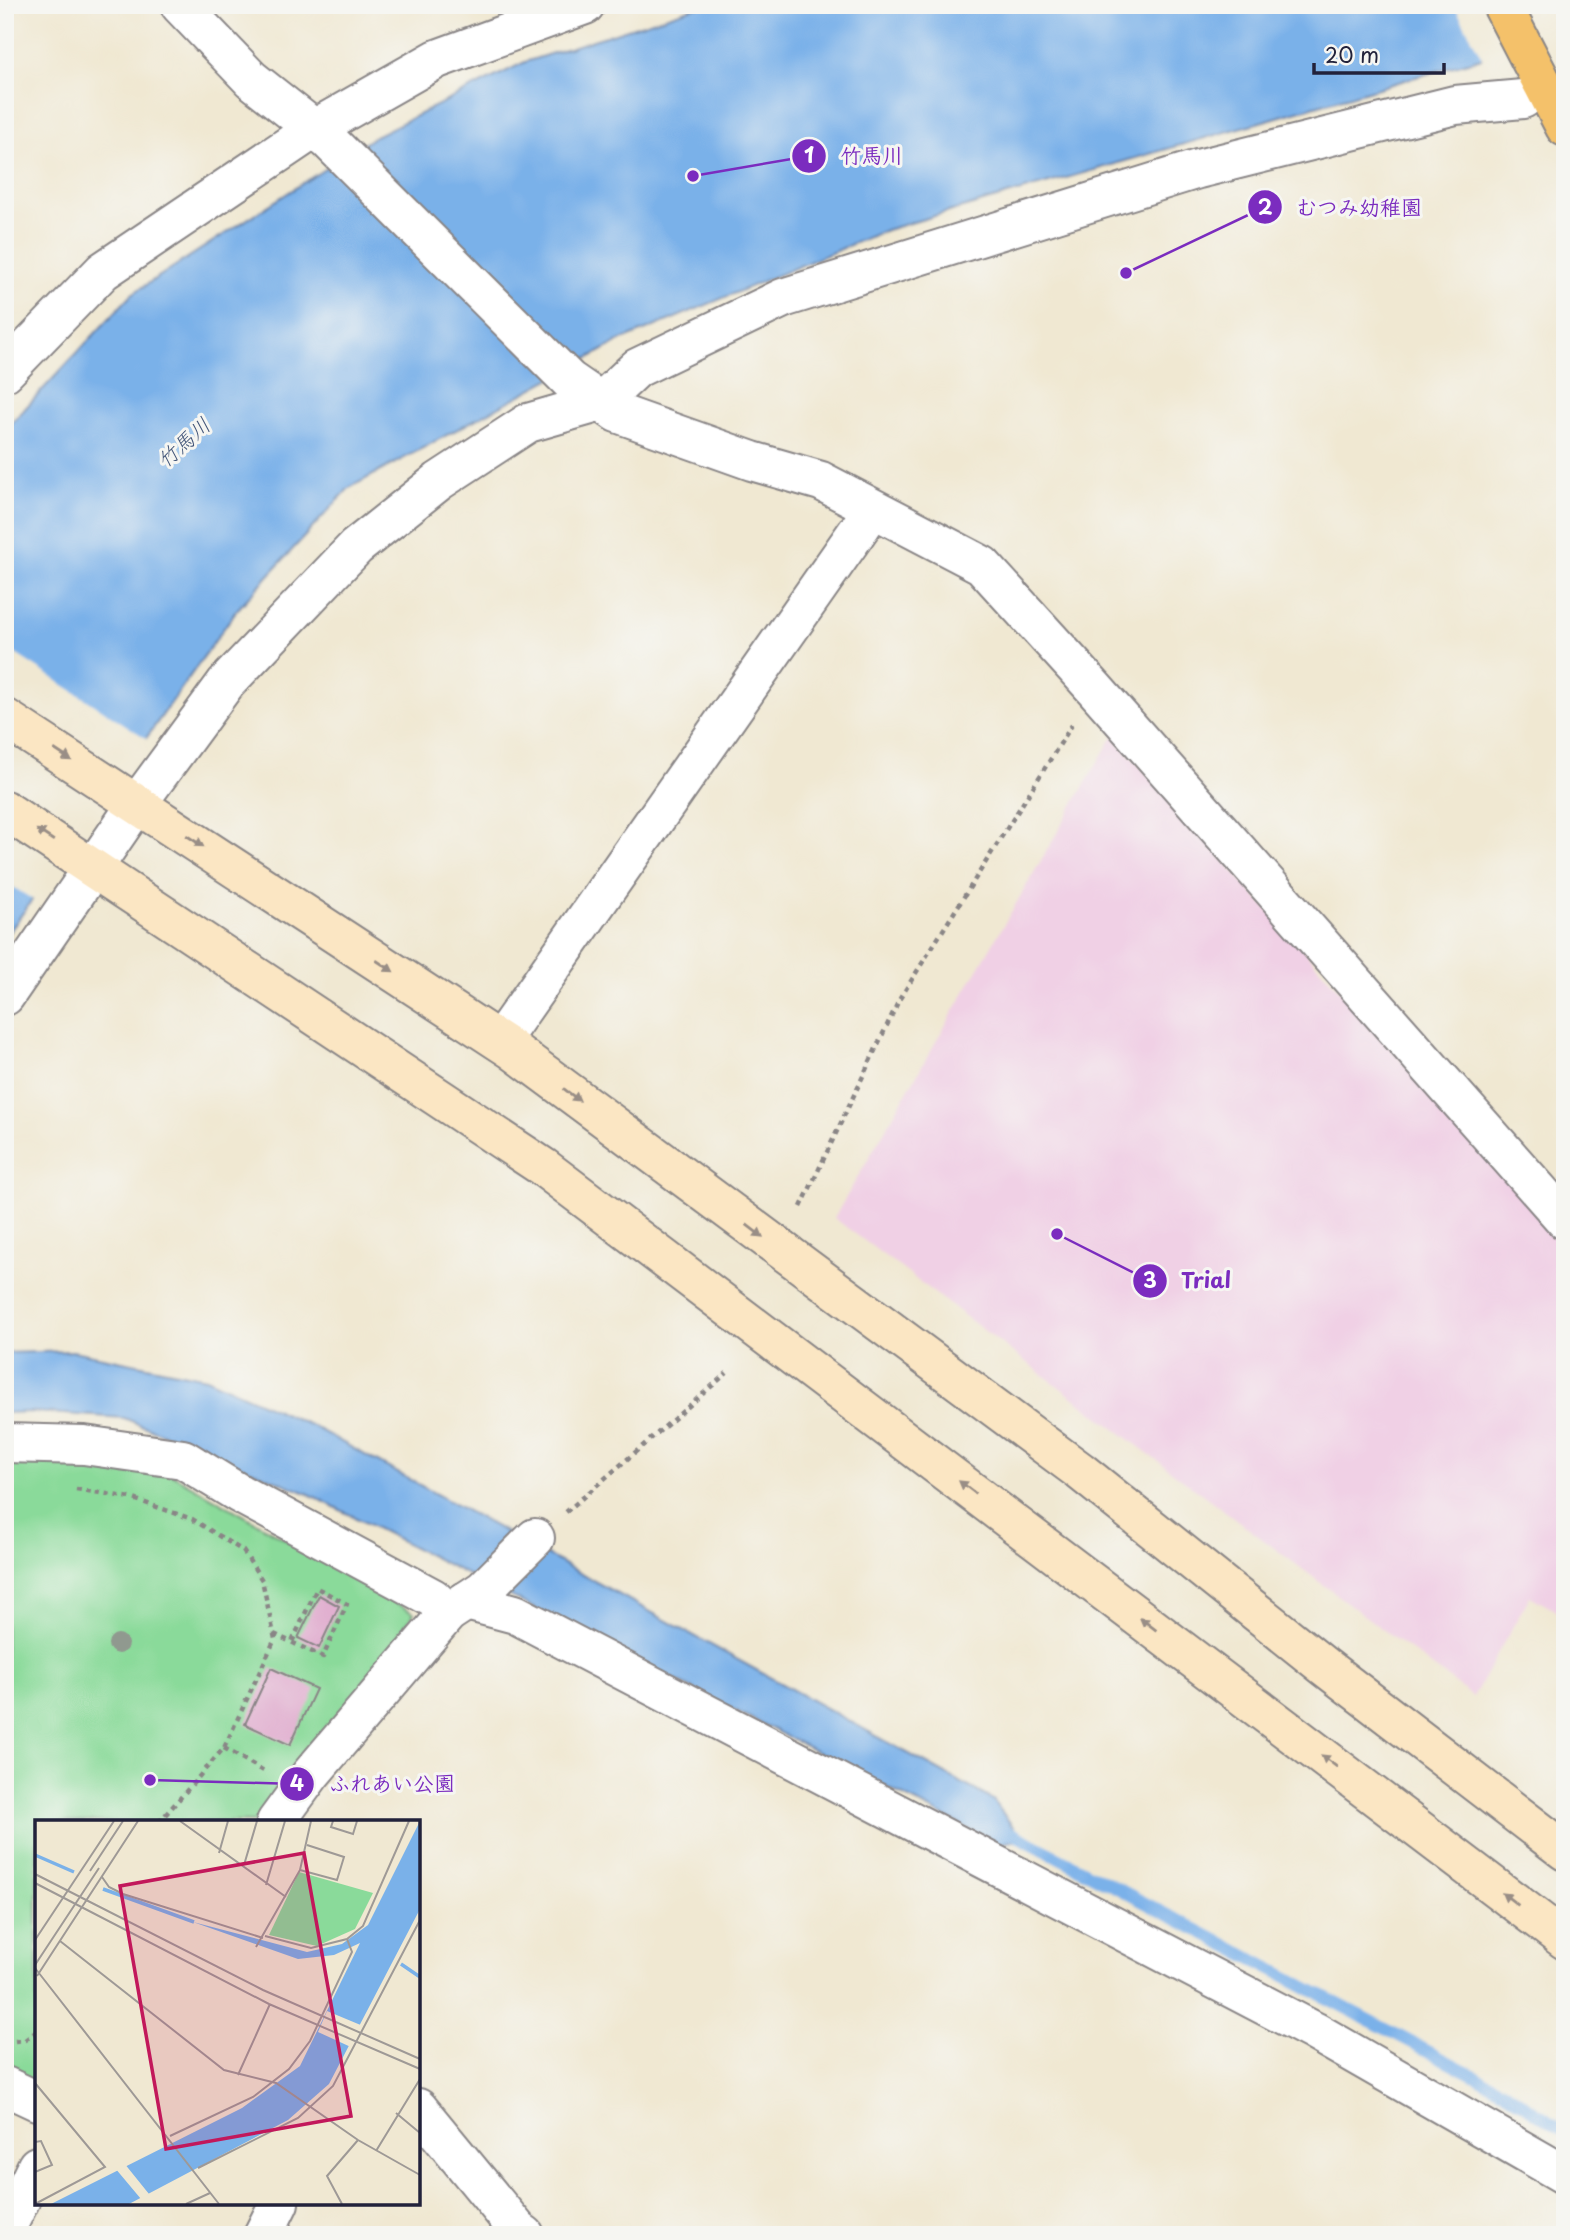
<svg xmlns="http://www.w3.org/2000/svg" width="1570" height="2240" viewBox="0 0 1570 2240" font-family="'Playpen Sans','Klee One',sans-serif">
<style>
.built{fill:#f0d0e5}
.green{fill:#8ada9a;stroke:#567e6a;stroke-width:2}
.water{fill:#7ab1e9;stroke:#4e6a92;stroke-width:2}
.pier{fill:#f0e8d2}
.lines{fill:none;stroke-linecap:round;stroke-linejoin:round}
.stream{stroke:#7ab1e9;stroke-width:12}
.building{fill:#e1b0d0}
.street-casing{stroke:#898586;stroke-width:42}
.secondary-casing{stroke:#898586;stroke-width:42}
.primary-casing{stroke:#898586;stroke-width:42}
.path{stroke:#898586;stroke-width:4.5;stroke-dasharray:5 5;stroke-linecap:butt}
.street{stroke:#fff;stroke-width:38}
.secondary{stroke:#fbe6c3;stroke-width:38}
.primary{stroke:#f4c16a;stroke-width:38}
.tree{fill:#90998f}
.oneway{fill:#998e86}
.labels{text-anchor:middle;stroke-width:6;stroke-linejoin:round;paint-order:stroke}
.water-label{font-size:21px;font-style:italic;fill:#415478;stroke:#f6f6f2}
.inset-river{fill:none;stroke:#7ab1e9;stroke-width:3.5}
.inset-road{fill:none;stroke:#9e9996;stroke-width:2}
.view{fill:#c2185b;fill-opacity:0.15;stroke:#c2185b;stroke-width:3.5}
.inset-edge{fill:none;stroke:#22223b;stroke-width:3.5}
.leader{fill:none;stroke:#7b2cbf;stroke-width:2.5}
.callout-dot{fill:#7b2cbf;stroke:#f6f6f2;stroke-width:2.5}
.mark-label{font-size:21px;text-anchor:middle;font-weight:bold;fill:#fff}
.callout-label{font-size:21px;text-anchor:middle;font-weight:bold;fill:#7b2cbf;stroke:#f6f6f2;stroke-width:6;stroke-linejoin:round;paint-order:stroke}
</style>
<rect width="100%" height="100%" fill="#f6f6f2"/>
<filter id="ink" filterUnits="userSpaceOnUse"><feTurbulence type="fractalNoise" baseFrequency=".0143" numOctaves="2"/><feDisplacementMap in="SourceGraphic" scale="14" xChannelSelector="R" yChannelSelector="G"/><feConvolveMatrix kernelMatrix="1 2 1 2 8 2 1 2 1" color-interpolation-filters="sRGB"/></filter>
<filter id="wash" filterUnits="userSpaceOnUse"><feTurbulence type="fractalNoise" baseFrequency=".00686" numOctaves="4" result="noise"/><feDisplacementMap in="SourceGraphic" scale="28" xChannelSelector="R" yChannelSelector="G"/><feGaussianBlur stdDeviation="1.57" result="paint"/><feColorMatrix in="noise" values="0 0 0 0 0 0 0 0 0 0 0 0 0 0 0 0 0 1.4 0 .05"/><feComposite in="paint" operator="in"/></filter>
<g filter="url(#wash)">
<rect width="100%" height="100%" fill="#f0e8d2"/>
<polygon class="built" points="1113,736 1565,1244 1565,1616 1530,1596 1473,1697 834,1218"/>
<polygon class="green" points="5,1455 168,1472 414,1613 265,1822 37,1822 37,2088 5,2073"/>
<g class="water">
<polygon points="702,5 1565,5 1565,34 886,230 620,341 349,488 236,611 5,938 5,430 132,294 377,135 525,62"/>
<polygon points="73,1351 206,1378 314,1427 993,1800 1022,1839 998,1844 309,1494 124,1418 34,1412 5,1413 5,1353"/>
</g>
<g class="pier">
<polygon points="1454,5 1553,5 1565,27 1565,38 1484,61"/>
<polygon points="5,647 149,740 35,901 5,882"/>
</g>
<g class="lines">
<polyline class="stream" points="1008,1831 1504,2091 1565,2132"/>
</g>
<g id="blocks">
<g class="building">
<polygon points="319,1595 339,1606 319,1648 298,1638"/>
<polygon points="271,1668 316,1689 290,1745 245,1724"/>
</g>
</g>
</g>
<g filter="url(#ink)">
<use href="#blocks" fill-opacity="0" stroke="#898586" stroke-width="2"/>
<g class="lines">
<defs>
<g id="street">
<polyline points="180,5 251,79 328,140 569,380 617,413 752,461 821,481 982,565 1094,688 1565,1220"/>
<polyline points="5,372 103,271 314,129 437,59 585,5"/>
<polyline points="5,996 137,804 226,683 356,547 439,481 528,423 601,402 637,368 783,298 1198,169 1455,105 1523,99"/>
<polyline points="500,1041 873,509"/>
<polyline points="5,1443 84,1445 183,1459 240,1494 433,1598 448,1613"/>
<polyline points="466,1601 515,1614 1314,2031 1565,2175"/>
<polyline points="276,1822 311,1774 448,1613 483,1590 535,1538"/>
<polyline points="5,2086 37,2101"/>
<polyline points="418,2108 518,2230 525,2235"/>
<polyline points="5,2231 37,2166"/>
<polyline points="263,2235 279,2203"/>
</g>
<g id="secondary">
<polyline points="5,718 511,1049 1080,1471 1325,1667 1565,1851"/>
<polyline points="5,810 543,1167 1565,1940"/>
</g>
<polyline id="primary" points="1502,5 1565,127"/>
</defs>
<use href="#street" class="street-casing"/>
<use href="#secondary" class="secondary-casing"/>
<use href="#primary" class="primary-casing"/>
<g class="path">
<polyline points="801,1207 899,1000 1072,725"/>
<polyline points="76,1489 131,1498 192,1519 243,1551 262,1580 275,1639 224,1748 159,1822"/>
<polyline points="566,1512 727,1373"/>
<polyline points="274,1634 323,1657 347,1604 317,1588 292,1642"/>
<polyline points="224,1748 264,1771"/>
<polyline points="5,1960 7,1961 5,1966"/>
<polyline points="5,2042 25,2040 37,2031"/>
</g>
<use href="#street" class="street"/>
<use href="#secondary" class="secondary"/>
<use href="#primary" class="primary"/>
</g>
<circle class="tree" cx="118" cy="1644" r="10"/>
<defs><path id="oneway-solid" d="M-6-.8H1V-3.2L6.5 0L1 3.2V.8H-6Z" transform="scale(1.75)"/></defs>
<g class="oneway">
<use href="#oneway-solid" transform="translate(63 755) rotate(33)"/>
<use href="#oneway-solid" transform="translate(45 835) rotate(-147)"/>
<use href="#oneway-solid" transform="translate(195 841) rotate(33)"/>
<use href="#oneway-solid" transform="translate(385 966) rotate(33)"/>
<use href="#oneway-solid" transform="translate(572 1095) rotate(37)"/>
<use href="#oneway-solid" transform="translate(755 1231) rotate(37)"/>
<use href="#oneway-solid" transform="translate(967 1487) rotate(-143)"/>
<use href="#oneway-solid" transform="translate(1148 1624) rotate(-143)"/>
<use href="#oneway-solid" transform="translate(1329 1761) rotate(-143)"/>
<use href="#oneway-solid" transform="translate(1510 1899) rotate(-143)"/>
</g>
</g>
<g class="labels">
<g class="water-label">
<text transform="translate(184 443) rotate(-42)" y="7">竹馬川</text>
</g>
</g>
<g transform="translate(35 1820)">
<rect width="385" height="385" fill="#f0e8d2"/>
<path d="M264 52 338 73 320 109 282 126 234 115Z" fill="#8ada9a"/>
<path d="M385 1V89L294 264 253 300 94 384H16L207 288 265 246 325 123 299 135 263 139 158 102 272 132 307 124 333 105Z" fill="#7ab1e9"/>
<path d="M292 191 328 206 318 228 283 212ZM89 343 114 374 106 379 80 348Z" fill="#f0e8d2"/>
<path class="inset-river" d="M0 35 39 52M68 69 159 102M366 144 385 157"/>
<path class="inset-road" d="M145 1 251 77M298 1 296 7 318 14 322 1M184 33 193 1M209 45 222 1M265 50 302 60 309 37 272 25M55 51 88 1M0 54 228 170 385 239M67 57 74 67 88 74 228 118M0 63 234 184 385 249M231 65 250 1M230 116 276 128 312 119 328 106 374 1M0 120 79 1M25 121 189 250 241 263 323 320 385 355M221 127 265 50 276 1M0 145 64 48M0 148 184 384M2 156 103 1M203 255 235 184M0 263 70 347 0 384M361 293 385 313M135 316 218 277 254 249 275 221 317 132 312 119M0 322 6 321 17 345 0 352M341 331 385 259M163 348 263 298 298 266 385 100M151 384 175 373M307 384 292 356 323 320"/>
<path class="view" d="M269 33 316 296 131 329 85 66Z"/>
<rect width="385" height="385" class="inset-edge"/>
</g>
<path class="leader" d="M693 176L809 156M1126 273L1265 207M1057 1234L1150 1281M150 1780L297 1784"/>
<g class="callout-dot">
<circle cx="693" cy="176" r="7"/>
<circle cx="1126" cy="273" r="7"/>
<circle cx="1057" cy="1234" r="7"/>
<circle cx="150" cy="1780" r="7"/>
<circle cx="809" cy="156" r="18"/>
<circle cx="1265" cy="207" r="18"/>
<circle cx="1150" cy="1281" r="18"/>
<circle cx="297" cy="1784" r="18"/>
</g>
<g class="mark-label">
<text x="809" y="163">1</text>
<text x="1265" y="215">2</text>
<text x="1150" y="1288">3</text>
<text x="297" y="1791">4</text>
</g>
<g class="callout-label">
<text x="872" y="163">竹馬川</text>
<text x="1359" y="215">むつみ幼稚園</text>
<text x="1206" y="1288">Trial</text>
<text x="392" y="1791">ふれあい公園</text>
</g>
<rect width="1570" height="2240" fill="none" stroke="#f6f6f2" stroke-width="28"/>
<path d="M1314 63v10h130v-10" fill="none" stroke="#22223b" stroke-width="3.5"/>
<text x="1325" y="63" font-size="21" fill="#22223b" stroke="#f6f6f2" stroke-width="5" paint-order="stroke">20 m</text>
</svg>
